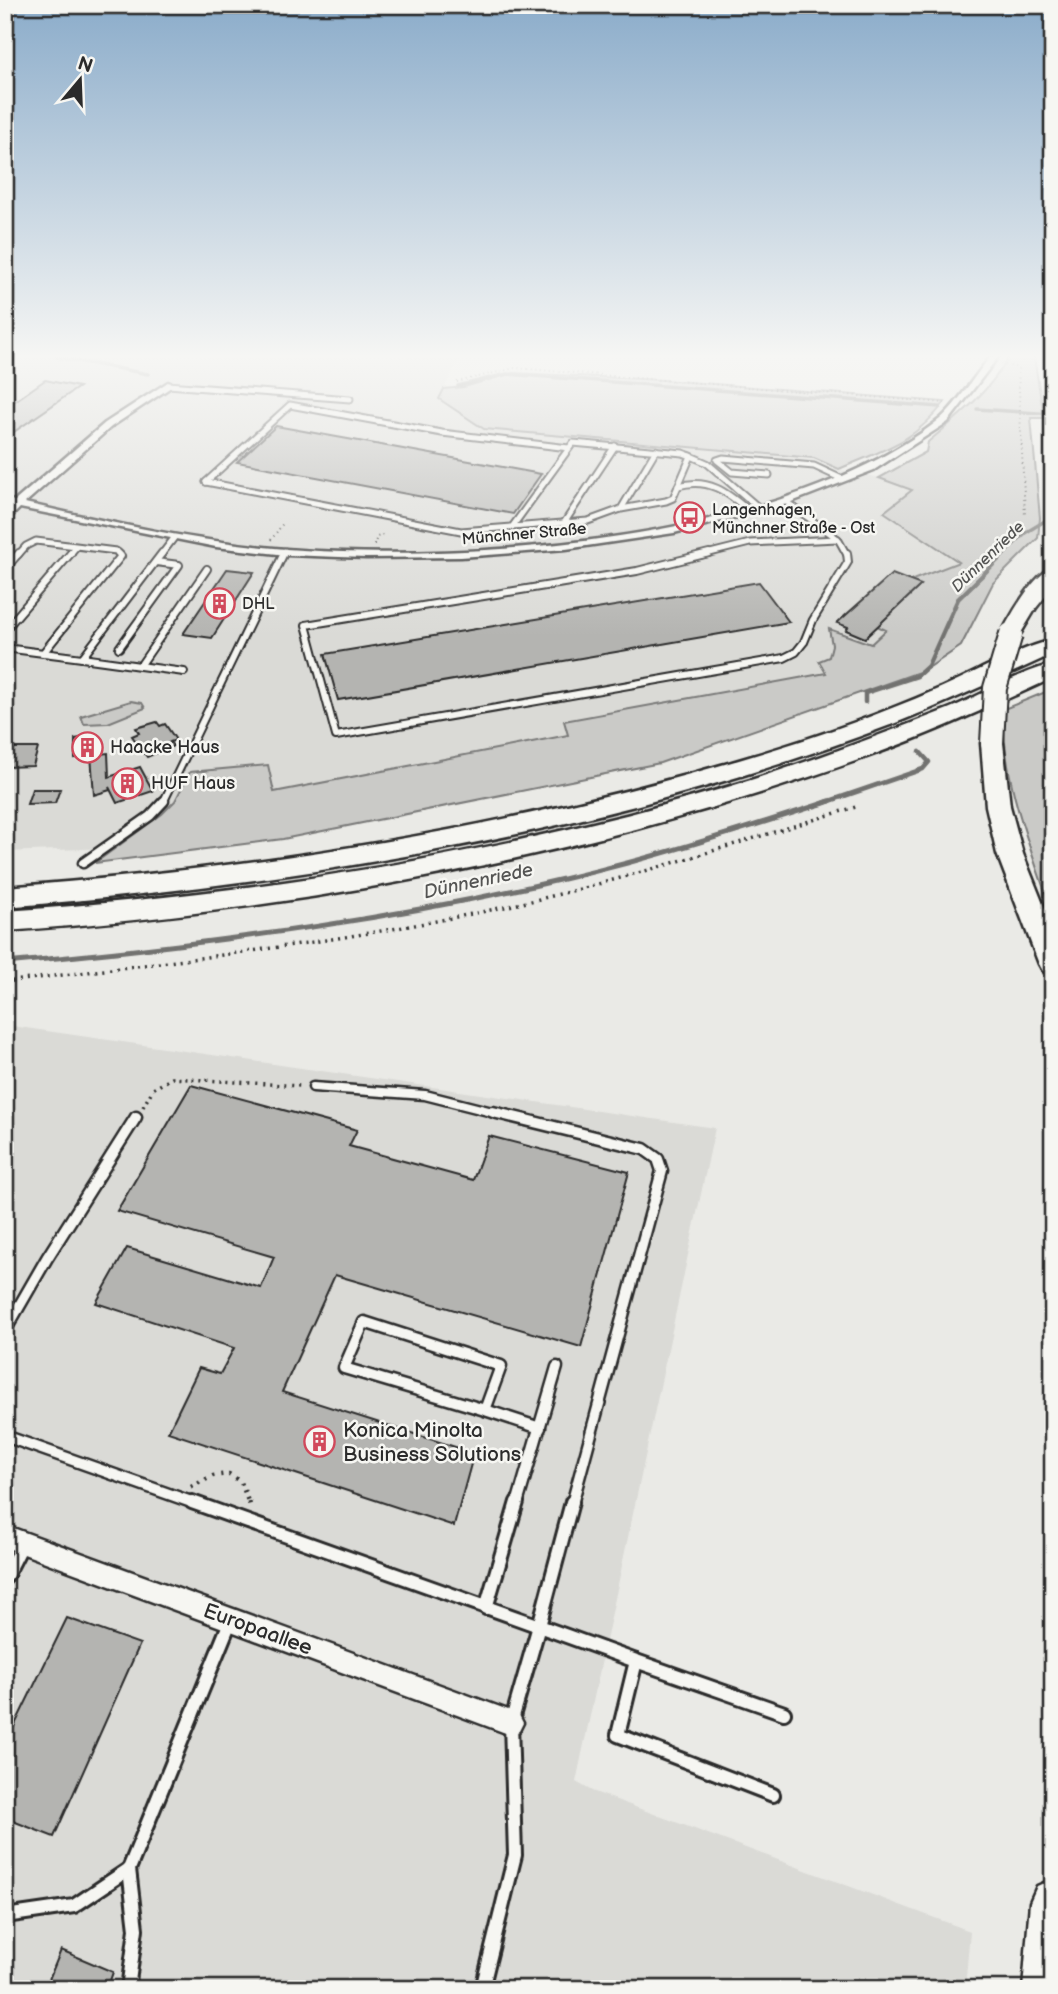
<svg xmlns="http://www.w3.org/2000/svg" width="1058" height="1994" viewBox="0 0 1058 1994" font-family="'Balsamiq Sans',sans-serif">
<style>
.built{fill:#dadad6}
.green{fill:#cacac7;stroke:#7a7a79;stroke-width:2}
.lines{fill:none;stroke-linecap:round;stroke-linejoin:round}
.stream-far2{stroke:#727270;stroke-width:3.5}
.stream-far1{stroke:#727270;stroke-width:4.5}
.stream{stroke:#727270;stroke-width:5}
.building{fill:#b4b4b1;stroke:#2b2b2b;stroke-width:2}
.lane-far4-casing{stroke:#2b2b2b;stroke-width:9}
.lane-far3-casing{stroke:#2b2b2b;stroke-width:10}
.lane-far2-casing{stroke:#2b2b2b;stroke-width:13}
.lane-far1-casing{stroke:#2b2b2b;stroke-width:15}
.lane-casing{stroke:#2b2b2b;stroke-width:18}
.street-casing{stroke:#2b2b2b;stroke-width:5}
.highway-casing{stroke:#2b2b2b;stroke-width:5}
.path-far3{stroke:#2b2b2b;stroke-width:2;stroke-dasharray:1 3.5;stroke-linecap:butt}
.path-far2{stroke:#2b2b2b;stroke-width:3.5;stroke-dasharray:2 5;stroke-linecap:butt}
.path-far1{stroke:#2b2b2b;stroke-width:4.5;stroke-dasharray:2 6;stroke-linecap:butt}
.path{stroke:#2b2b2b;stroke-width:5;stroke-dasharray:2.5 8;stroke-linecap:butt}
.lane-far4{stroke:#f6f6f2;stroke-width:5}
.lane-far3{stroke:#f6f6f2;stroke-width:6}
.lane-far2{stroke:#f6f6f2;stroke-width:8}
.lane-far1{stroke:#f6f6f2;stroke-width:10}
.lane{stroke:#f6f6f2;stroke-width:12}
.street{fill:#f6f6f2;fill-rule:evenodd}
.highway{fill:#f6f6f2;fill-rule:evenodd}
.highway-bridge-casing{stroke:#2b2b2b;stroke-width:26;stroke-linecap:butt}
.highway-bridge{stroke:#f6f6f2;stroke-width:22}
.labels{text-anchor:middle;stroke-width:5;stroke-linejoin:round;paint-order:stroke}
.far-poi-label{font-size:16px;fill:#2b2b2b;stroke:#f6f6f2;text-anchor:start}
.far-street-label{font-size:16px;fill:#2b2b2b;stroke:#f6f6f2}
.far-water-label{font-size:16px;font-style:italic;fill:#545453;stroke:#f6f6f2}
.poi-label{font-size:18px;fill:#2b2b2b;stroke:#f6f6f2;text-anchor:start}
.water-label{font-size:19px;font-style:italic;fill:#545453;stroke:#f6f6f2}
.near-poi-label{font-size:21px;fill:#2b2b2b;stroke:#f6f6f2;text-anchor:start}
.near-street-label{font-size:21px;fill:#2b2b2b;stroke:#f6f6f2}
</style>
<rect width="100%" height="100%" fill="#eaeae6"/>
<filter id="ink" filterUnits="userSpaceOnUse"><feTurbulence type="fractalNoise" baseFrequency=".0143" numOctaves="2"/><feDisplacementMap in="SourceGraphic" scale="14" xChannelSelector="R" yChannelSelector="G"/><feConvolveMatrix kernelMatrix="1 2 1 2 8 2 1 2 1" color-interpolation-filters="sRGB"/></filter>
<g filter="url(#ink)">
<g class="built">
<polygon points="5,357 460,357 439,399 484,429 814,458 839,469 885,479 1011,530 925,666 653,761 388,819 161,846 5,852"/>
<polygon points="5,1025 715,1128 576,1782 592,1791 970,1931 965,1989 5,1989"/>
</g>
<g class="green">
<path d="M1009 357H1034L1044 418H1031L1040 518 1038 538 993 583 961 646 925 670 660 763 283 839 95 863 162 814 175 801 190 772 268 765 274 792 568 735 564 721 826 673 819 661 829 657 832 645 829 629 871 644 886 630 877 626 921 585 910 581 959 562 884 512 912 490 879 478 926 452 928 442C959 416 988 393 1009 357Z"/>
<path d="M513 373 663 380 945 402C913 443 885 449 839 469L814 458 484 429 439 399 444 389 464 387Z"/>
<path d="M1053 689V915C1031 849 1001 779 1004 709Z"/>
<polygon points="131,701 142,703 145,708 108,723 84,724 81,716"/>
</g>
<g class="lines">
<g class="stream-far2">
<polyline points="56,357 148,374"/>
<polyline points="458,386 507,374 940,407"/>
<polyline points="977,409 1053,414"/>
<polyline points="1003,555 1025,533 1053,516"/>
</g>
<g class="stream-far1">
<polyline points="865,702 865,693 917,676 928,666 958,599 1005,553"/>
<polyline points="824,803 923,769 929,762 920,752"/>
</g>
<path class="stream" d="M5 963C214 944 424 917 627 863 695 845 762 823 830 801"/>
</g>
<g class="building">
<polygon points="45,380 79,387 5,438 5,408"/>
<polygon points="276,426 541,474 513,514 237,462"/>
<polygon points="227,569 254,572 212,638 183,634"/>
<polygon points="892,574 921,585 865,638 846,630 848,627 837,623"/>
<polygon points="759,582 789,622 338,700 325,654"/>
<polygon points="157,722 160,726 165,724 176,740 170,742 173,746 147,757 132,736 139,733 136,728"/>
<polygon points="98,736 99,754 75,758 75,739"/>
<polygon points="13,748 38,748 33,766 6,767"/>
<polygon points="108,753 109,777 140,767 153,791 117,803 109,787 110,790 94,795 91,755"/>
<polygon points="32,789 60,789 55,803 27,804"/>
<polygon points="191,1085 357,1130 349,1146 473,1180 489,1136 629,1172 581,1347 335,1275 282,1392 474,1453 454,1526 168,1432 199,1368 220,1374 234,1348 96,1303 127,1248 261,1288 274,1257 117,1211"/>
<polygon points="67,1618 140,1644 54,1837 5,1818 5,1745"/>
<polygon points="61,1950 113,1972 107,1989 45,1989"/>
</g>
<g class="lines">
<defs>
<g id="lane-far4">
<polyline points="168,385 350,399"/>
<polygon points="573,443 683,453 691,456 673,498 666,501 621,509 588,521 512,527"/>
<polyline points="691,456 707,463 759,508"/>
<polyline points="769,475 732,472 717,460 723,458 814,466 842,479"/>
<polyline points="206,482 290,405 442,433 569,448"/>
<polyline points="206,482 461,531 512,527"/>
<path d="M678 486C708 477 727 492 749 511"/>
<polyline points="785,501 838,539"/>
<polyline points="621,509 656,450"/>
<polyline points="564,523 615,446"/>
<polyline points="838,539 847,555"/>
<polyline points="18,555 26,546 36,541 116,551 120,555"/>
<polyline points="69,555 76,547"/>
<polyline points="161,555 174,538"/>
<polyline points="283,555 285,551"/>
<polyline points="702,555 750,543 838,539"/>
</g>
<g id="lane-far3">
<polyline points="709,553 637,571 306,625 336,736 784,658 796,652 804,642 813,620 848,562 847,553"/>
<polyline points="5,569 19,553"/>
<polyline points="5,630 71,553"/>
<polyline points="5,648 82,658 162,553"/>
<polyline points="119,648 179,565 156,562"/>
<polyline points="43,653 121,556 118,553"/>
<polyline points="82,658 140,666 207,569"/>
<polyline points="140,666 184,672"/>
<polyline points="163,803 284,553"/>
</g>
<g id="lane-far2">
<polyline points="83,863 150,816 164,801"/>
<polyline points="313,1087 425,1095 500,1114"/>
</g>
<g id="lane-far1">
<polyline points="493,1112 644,1149 658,1159 662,1171 572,1504"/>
<polygon points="364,1322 501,1366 485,1410 344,1368"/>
<polyline points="5,1331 47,1258 136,1117"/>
<polyline points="485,1410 540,1428"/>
<polyline points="5,1436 197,1504"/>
<polyline points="517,1504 557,1367"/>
</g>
<g id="lane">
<polyline points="192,1502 539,1626 511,1723 515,1855 482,1989"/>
<polyline points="572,1502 539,1626 636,1661 618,1735 773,1795"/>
<polyline points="5,1578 23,1543"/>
<polyline points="486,1608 517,1502"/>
<polyline points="636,1661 784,1713"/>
<polyline points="5,1916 74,1906 129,1869"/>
<polyline points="128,1989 136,1929 129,1869 230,1622"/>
</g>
<g id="street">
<path d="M990 357H998L948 422 874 470 781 506 674 533 566 549 461 557 366 558 287 555 216 547 20 508 5 523V513L11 506 5 505V499L15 501 105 423 168 382 172 385 171 387 111 427 25 503C111 523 198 542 286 549 475 563 787 541 940 419 957 405 975 375 990 357Z"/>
<polygon points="5,1525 511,1711 519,1715 523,1723 519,1731 511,1735 5,1547"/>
</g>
<g id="highway">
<path d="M1053 568V587L1036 608 1018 638H1004L1001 634C1010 617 1034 573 1053 568Z"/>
<path d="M1053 640V654C1000 678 947 703 893 724 609 832 308 882 5 907V887C258 868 506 830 749 757 813 738 876 716 938 689 974 674 1015 649 1053 640Z"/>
<path d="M1053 664V678C992 706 931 734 867 757 592 856 297 911 5 931V911C255 894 514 853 754 779 819 758 884 734 948 709 982 695 1017 673 1053 664Z"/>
<polygon points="992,736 1000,738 1003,743 1010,806 1023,854 1053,929 1053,974 1043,971 1039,964 997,854 986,806 981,743 984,738"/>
<polygon points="1053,1879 1053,1989 1023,1989 1030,1902 1037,1886"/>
</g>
</defs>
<use href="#lane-far4" class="lane-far4-casing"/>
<use href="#lane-far3" class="lane-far3-casing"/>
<use href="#lane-far2" class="lane-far2-casing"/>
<use href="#lane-far1" class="lane-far1-casing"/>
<use href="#lane" class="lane-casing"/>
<use href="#street" class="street-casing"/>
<use href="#highway" class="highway-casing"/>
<g class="path-far3">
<polyline points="1001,364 1018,368 1025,516"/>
<polyline points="457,382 515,368 945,403"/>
<polyline points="271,540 284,522"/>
<polyline points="374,545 377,537 385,534"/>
</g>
<g class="path-far2">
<path d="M5 982C177 961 349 942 518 904 633 878 746 840 859 806"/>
<polyline points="143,1107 153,1089 172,1078 300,1086"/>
</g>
<polyline class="path-far1" points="191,1487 213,1476 229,1474 241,1482 249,1504"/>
<polyline class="path" points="249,1502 250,1506"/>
<use href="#lane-far4" class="lane-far4"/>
<use href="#lane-far3" class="lane-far3"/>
<use href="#lane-far2" class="lane-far2"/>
<use href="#lane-far1" class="lane-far1"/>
<use href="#lane" class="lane"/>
<use href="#street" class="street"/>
<use href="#highway" class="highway"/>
<defs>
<polyline id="highway-bridge" points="992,743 995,688 1011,634"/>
</defs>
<use href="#highway-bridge" class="highway-bridge-casing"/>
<use href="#highway-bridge" class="highway-bridge"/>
</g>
</g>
<linearGradient id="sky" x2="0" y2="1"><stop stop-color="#8bacca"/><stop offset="0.56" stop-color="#f6f6f4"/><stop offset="1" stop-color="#f6f6f4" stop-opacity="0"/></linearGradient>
<rect width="1058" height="636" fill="url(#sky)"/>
<defs>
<symbol id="bus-ring" viewBox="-11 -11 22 22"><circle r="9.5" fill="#f6f6f2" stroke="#d1495b" stroke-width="1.5"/><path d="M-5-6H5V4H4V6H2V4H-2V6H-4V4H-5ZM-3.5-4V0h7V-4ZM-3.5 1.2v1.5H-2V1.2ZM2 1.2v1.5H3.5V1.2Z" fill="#d1495b"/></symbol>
<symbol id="building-ring" viewBox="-11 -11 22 22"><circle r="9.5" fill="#f6f6f2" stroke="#d1495b" stroke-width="1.5"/><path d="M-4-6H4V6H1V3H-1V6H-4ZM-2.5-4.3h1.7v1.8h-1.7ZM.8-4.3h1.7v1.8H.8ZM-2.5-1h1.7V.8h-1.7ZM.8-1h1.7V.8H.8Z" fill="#d1495b"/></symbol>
</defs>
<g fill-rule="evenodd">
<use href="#bus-ring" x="672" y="500" width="35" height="35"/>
<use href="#building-ring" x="202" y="586" width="35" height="35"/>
<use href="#building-ring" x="70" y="730" width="35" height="35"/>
<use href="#building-ring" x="110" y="766" width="35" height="35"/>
<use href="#building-ring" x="302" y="1424" width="35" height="35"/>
</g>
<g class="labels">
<g class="far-poi-label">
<text x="712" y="515">Langenhagen,<tspan x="712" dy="18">Münchner Straße - Ost</tspan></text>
<text x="242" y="609">DHL</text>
</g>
<g class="far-street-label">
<text transform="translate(524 533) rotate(-5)" y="6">Münchner Straße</text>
</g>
<g class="far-water-label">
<text transform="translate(987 556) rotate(-44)" y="6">Dünnenriede</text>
</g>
<g class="poi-label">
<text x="110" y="753">Haacke Haus</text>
<text x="151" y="789">HUF Haus</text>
</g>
<g class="water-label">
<text transform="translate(478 880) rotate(-12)" y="7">Dünnenriede</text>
</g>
<g class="near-poi-label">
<text x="343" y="1437">Konica Minolta<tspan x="343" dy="24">Business Solutions</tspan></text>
</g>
<g class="near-street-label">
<text transform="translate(258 1629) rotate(20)" y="7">Europaallee</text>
</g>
</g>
<rect width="1058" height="1994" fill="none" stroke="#f6f6f2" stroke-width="28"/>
<rect x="14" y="14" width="1030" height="1966" fill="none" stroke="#2b2b2b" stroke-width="2.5" filter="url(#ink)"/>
<g transform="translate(80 80) rotate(19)" stroke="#f6f6f2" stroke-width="5" paint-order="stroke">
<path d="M0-5L12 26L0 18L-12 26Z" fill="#2b2b2b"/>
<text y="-10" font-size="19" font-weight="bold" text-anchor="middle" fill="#2b2b2b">N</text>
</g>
</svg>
